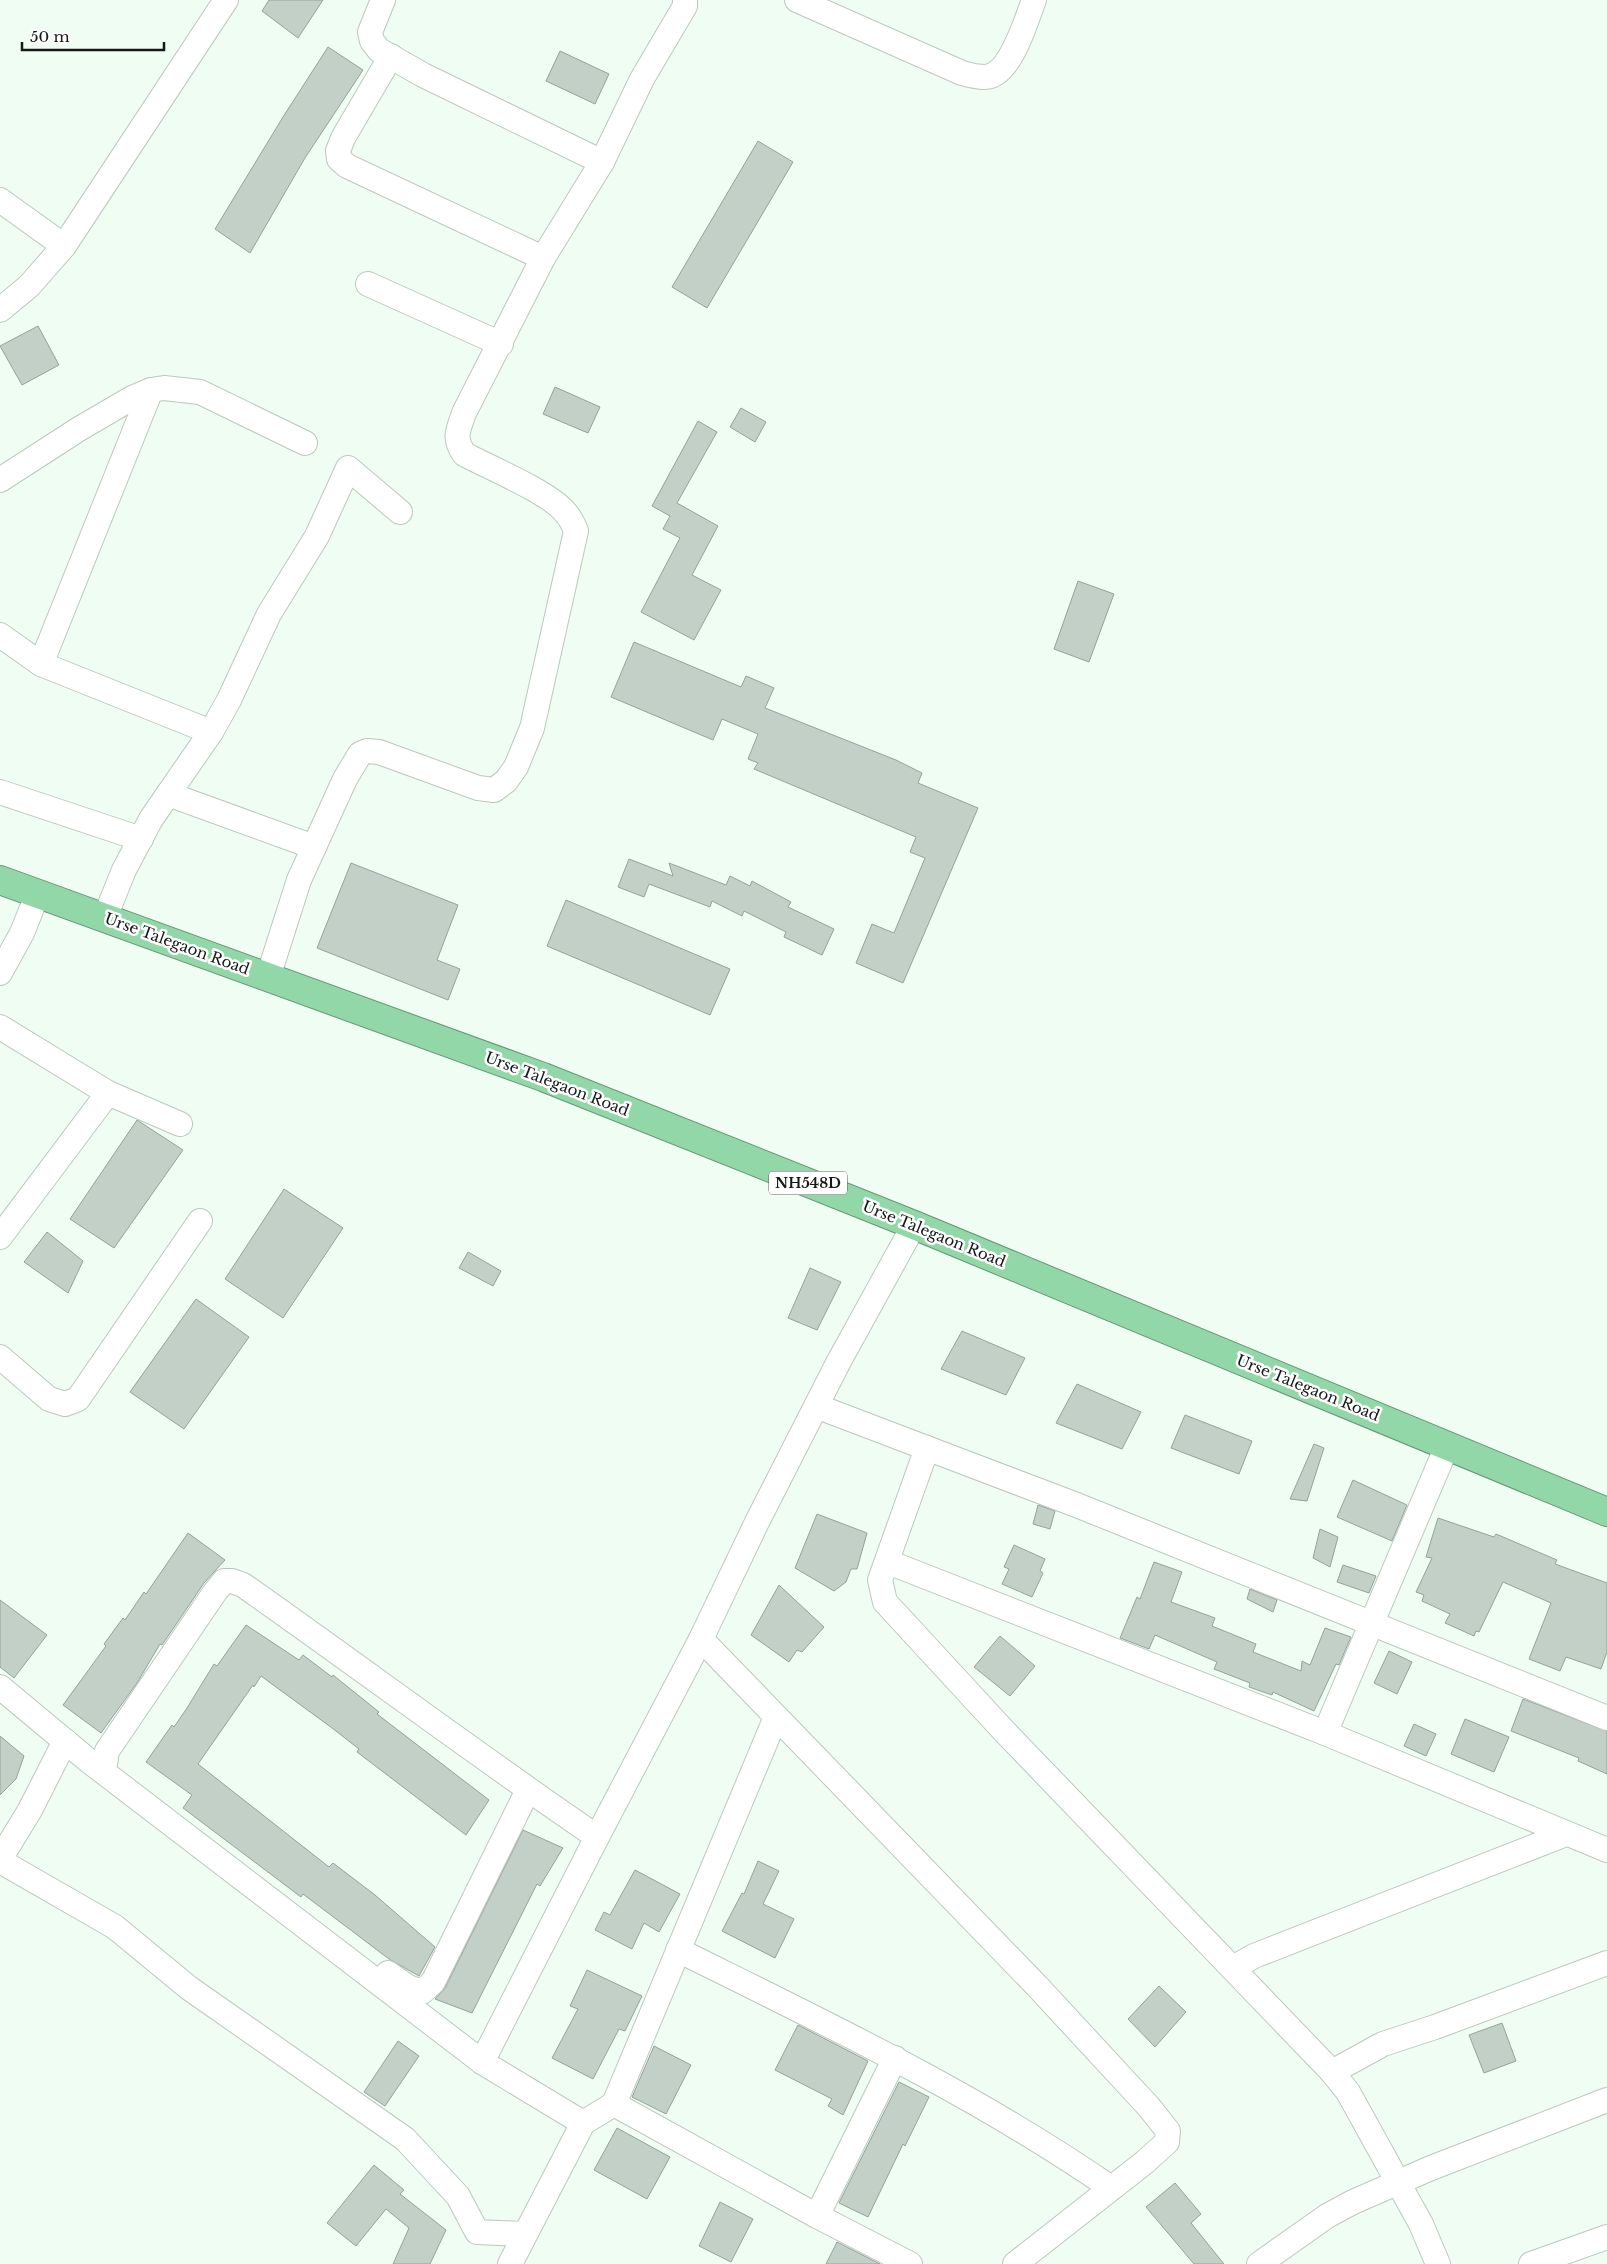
<svg xmlns="http://www.w3.org/2000/svg" width="1607" height="2264" viewBox="0 0 1607 2264" font-family="'Libre Baskerville',serif">
<style>
.building{fill:#c3d0c7;stroke:#95a299}
.lines{fill:none;stroke-linecap:round;stroke-linejoin:round}
.minor-casing{stroke:#bbc8be;stroke-width:26}
.highway-casing{stroke:#669575;stroke-width:30}
.minor{stroke:#fff;stroke-width:24}
.highway{stroke:#92d7a7;stroke-width:28}
.labels{text-anchor:middle;stroke-width:5;stroke-linejoin:round;paint-order:stroke}
.shield{fill:#fff;stroke:#5b5f5d;stroke-width:1}
.shield-label{font-size:14px;font-weight:bold;fill:#151a17}
.street-label{font-size:15px;fill:#151a17;stroke:#fff}
</style>
<rect width="100%" height="100%" fill="#f0fdf3"/>
<g class="building">
<polygon points="269,0 323,0 298,38 262,11"/>
<polygon points="328,47 363,70 305,158 250,253 215,229 283,117"/>
<polygon points="560,51 609,74 595,104 546,81"/>
<polygon points="758,141 793,162 707,308 672,287"/>
<polygon points="38,326 59,365 22,385 0,346"/>
<polygon points="555,387 600,407 588,433 543,414"/>
<polygon points="741,408 766,422 755,442 730,427"/>
<polygon points="698,421 717,432 677,503 718,526 692,575 721,590 694,640 641,612 680,538 663,529 670,516 652,506"/>
<polygon points="1078,581 1114,594 1089,662 1054,649"/>
<polygon points="634,642 741,687 746,676 774,688 765,708 896,760 922,773 918,783 978,808 903,983 856,963 872,924 894,933 925,858 910,852 916,837 754,769 758,763 748,759 758,734 722,719 713,740 611,697"/>
<polygon points="629,859 673,876 669,863 726,885 730,876 750,886 752,881 791,902 788,907 834,929 822,955 784,937 786,932 744,911 742,916 712,901 710,907 649,884 644,897 618,887"/>
<polygon points="351,863 458,905 437,960 460,969 448,1000 317,948"/>
<polygon points="566,900 730,969 710,1015 547,946"/>
<polygon points="137,1120 183,1150 114,1248 70,1219"/>
<polygon points="284,1189 343,1228 283,1318 225,1279"/>
<polygon points="47,1232 83,1261 68,1293 24,1262"/>
<polygon points="468,1252 501,1271 493,1286 459,1268"/>
<polygon points="810,1268 841,1282 817,1330 788,1318"/>
<polygon points="196,1299 249,1337 184,1429 130,1392"/>
<polygon points="962,1331 1025,1358 1006,1395 941,1369"/>
<polygon points="1077,1384 1141,1412 1122,1449 1056,1423"/>
<polygon points="1185,1415 1252,1441 1239,1474 1171,1448"/>
<polygon points="1314,1444 1324,1448 1307,1501 1290,1499"/>
<polygon points="1353,1480 1407,1505 1392,1541 1337,1517"/>
<polygon points="1038,1505 1055,1511 1050,1529 1033,1524"/>
<polygon points="817,1514 867,1533 857,1569 851,1569 846,1582 834,1591 795,1568"/>
<polygon points="1438,1518 1494,1537 1496,1534 1557,1560 1555,1564 1607,1583 1607,1652 1601,1669 1566,1657 1560,1671 1529,1659 1551,1603 1503,1582 1479,1632 1476,1631 1474,1636 1445,1623 1450,1614 1422,1601 1424,1595 1416,1592 1432,1558 1426,1557"/>
<polygon points="1320,1529 1338,1537 1330,1567 1313,1558"/>
<polygon points="188,1533 225,1560 204,1583 162,1645 160,1644 137,1683 101,1733 63,1705 106,1646 104,1644 123,1618 125,1620 144,1592 146,1594"/>
<polygon points="1014,1545 1045,1559 1040,1571 1043,1573 1032,1597 1002,1584 1009,1569 1004,1567"/>
<polygon points="1154,1562 1182,1572 1171,1602 1215,1618 1212,1626 1256,1644 1253,1652 1301,1671 1302,1661 1310,1665 1325,1628 1351,1637 1339,1665 1336,1664 1314,1711 1273,1692 1272,1695 1249,1687 1250,1683 1214,1669 1217,1662 1155,1635 1149,1649 1120,1638 1137,1597 1140,1599"/>
<polygon points="1343,1565 1376,1576 1369,1593 1337,1582"/>
<polygon points="779,1585 824,1627 802,1652 797,1650 789,1662 751,1635"/>
<polygon points="1250,1589 1277,1600 1273,1612 1247,1599"/>
<polygon points="0,1600 47,1635 14,1678 0,1667"/>
<polygon points="246,1625 299,1660 303,1655 332,1677 333,1675 379,1712 377,1714 489,1800 466,1835 357,1752 359,1749 332,1728 261,1676 254,1687 253,1685 198,1764 329,1867 333,1863 375,1895 435,1947 419,1976 389,1959 303,1894 301,1897 183,1808 192,1795 146,1762 172,1725 174,1727 187,1708 214,1664 217,1666"/>
<polygon points="1000,1636 1035,1666 1010,1696 974,1667"/>
<polygon points="1389,1651 1412,1662 1397,1694 1374,1683"/>
<polygon points="1523,1699 1607,1731 1607,1774 1578,1761 1579,1758 1511,1731"/>
<polygon points="1465,1719 1509,1737 1494,1772 1451,1754"/>
<polygon points="1414,1724 1436,1734 1426,1756 1404,1746"/>
<polygon points="0,1736 24,1756 16,1779 0,1795"/>
<polygon points="523,1830 563,1848 540,1886 537,1884 472,2013 435,1999 445,1988"/>
<polygon points="758,1861 779,1871 763,1904 794,1919 775,1958 722,1931 742,1893 744,1894"/>
<polygon points="635,1870 680,1894 659,1932 644,1923 632,1949 595,1930 604,1912 610,1915"/>
<polygon points="587,1970 642,1996 625,2031 619,2029 593,2079 552,2058 578,2009 570,2006"/>
<polygon points="1159,1986 1186,2012 1155,2047 1128,2019"/>
<polygon points="1502,2023 1516,2061 1484,2073 1469,2035"/>
<polygon points="798,2025 868,2061 843,2115 828,2106 832,2099 775,2070"/>
<polygon points="398,2041 419,2056 385,2106 364,2092"/>
<polygon points="654,2046 691,2065 666,2114 632,2097"/>
<polygon points="899,2082 929,2097 905,2146 903,2144 868,2217 839,2203"/>
<polygon points="617,2128 670,2157 647,2199 594,2170"/>
<polygon points="374,2165 404,2190 400,2194 446,2230 430,2264 393,2264 409,2228 386,2209 356,2246 327,2223"/>
<polygon points="1175,2183 1201,2214 1191,2223 1224,2264 1194,2264 1146,2207"/>
<polygon points="720,2202 753,2219 731,2262 699,2246"/>
<polygon points="837,2242 880,2264 826,2264"/>
</g>
<g class="lines">
<defs>
<g id="minor">
<polyline points="383,0 370,32 372,41 379,50 423,75 602,162"/>
<path d="M797 0 962 73C969 75 978 77 985 77 1011 76 1026 20 1034 0"/>
<polyline points="391,56 343,138 338,151 339,159 347,166 543,258"/>
<polyline points="0,200 64,246"/>
<polyline points="368,284 501,344"/>
<polyline points="0,310 29,286 64,246 226,0"/>
<polyline points="0,480 79,429 132,398 151,390 164,388 200,392 305,443"/>
<polyline points="0,635 41,664 211,732"/>
<polyline points="41,664 151,390"/>
<polyline points="0,792 141,839"/>
<polyline points="168,794 314,847"/>
<polyline points="105,917 124,870 151,819 211,732 229,700 269,614 317,536 348,468 400,512"/>
<polyline points="0,973 22,933 38,893"/>
<path d="M268 977 299 880 345 779 360 754 367 751 379 752 478 788 494 790 506 781 516 767 532 728 576 531C573 523 570 517 564 511 548 492 488 467 464 454 453 437 458 431 464 413L543 258 602 162 642 79 685 6V0"/>
<polyline points="0,1027 108,1093 180,1124"/>
<polyline points="0,1237 108,1093"/>
<polyline points="0,1357 49,1399 65,1404 78,1399 200,1221"/>
<polyline points="816,1406 1074,1504 1607,1718"/>
<polyline points="927,1448 880,1580 885,1602 1004,1731 1332,2072 1348,2092 1421,2224 1438,2264"/>
<polyline points="888,1562 1325,1733 1607,1850"/>
<polyline points="701,1639 1037,1986 1149,2107 1168,2131 1167,2142 1145,2162 1015,2264"/>
<polyline points="0,1687 89,1761 482,2062 583,2123"/>
<polyline points="1325,1733 1447,1446"/>
<path d="M104 1771 107 1751 215 1592 224 1581H232L243 1585C361 1668 477 1755 597 1837"/>
<polyline points="0,1859 30,1810 65,1741"/>
<polyline points="0,1861 115,1927 189,1988 405,2139 458,2196 477,2232 524,2234"/>
<path d="M678 1950C825 2023 975 2094 1111 2188"/>
<polyline points="1233,1968 1254,1956 1566,1834"/>
<polyline points="388,1973 408,1987 422,1992 433,1982 528,1790"/>
<polyline points="482,2062 597,1837 701,1639 757,1522 838,1363 914,1225"/>
<polyline points="1332,2072 1383,2044 1435,2027 1607,1963"/>
<polyline points="614,2104 817,2216 910,2264"/>
<polyline points="817,2216 895,2058"/>
<polyline points="510,2264 583,2123 614,2104 776,1717"/>
<polyline points="1259,2264 1327,2216 1353,2202 1431,2168 1607,2100"/>
<polyline points="1531,2264 1607,2237"/>
</g>
<polyline id="highway" points="0,880 543,1077 914,1225 1607,1512"/>
</defs>
<use href="#minor" class="minor-casing"/>
<use href="#highway" class="highway-casing"/>
<use href="#minor" class="minor"/>
<use href="#highway" class="highway"/>
</g>
<g class="labels">
<rect class="shield" x="769" y="1171.5" width="78" height="23" rx="4"/>
<g class="shield-label">
<text x="808" y="1188">NH548D</text>
</g>
<g class="street-label">
<text transform="translate(177 944) rotate(20)" y="5">Urse Talegaon Road</text>
<text transform="translate(557 1084) rotate(21)" y="5">Urse Talegaon Road</text>
<text transform="translate(934 1234) rotate(22)" y="5">Urse Talegaon Road</text>
<text transform="translate(1308 1388) rotate(22)" y="5">Urse Talegaon Road</text>
</g>
</g>
<path d="M22 42v8h142v-8" fill="none" stroke="#151a17" stroke-width="2.5"/>
<text x="30" y="42" font-size="15" fill="#151a17" stroke="#ffffff" stroke-width="4" paint-order="stroke">50 m</text>
</svg>
